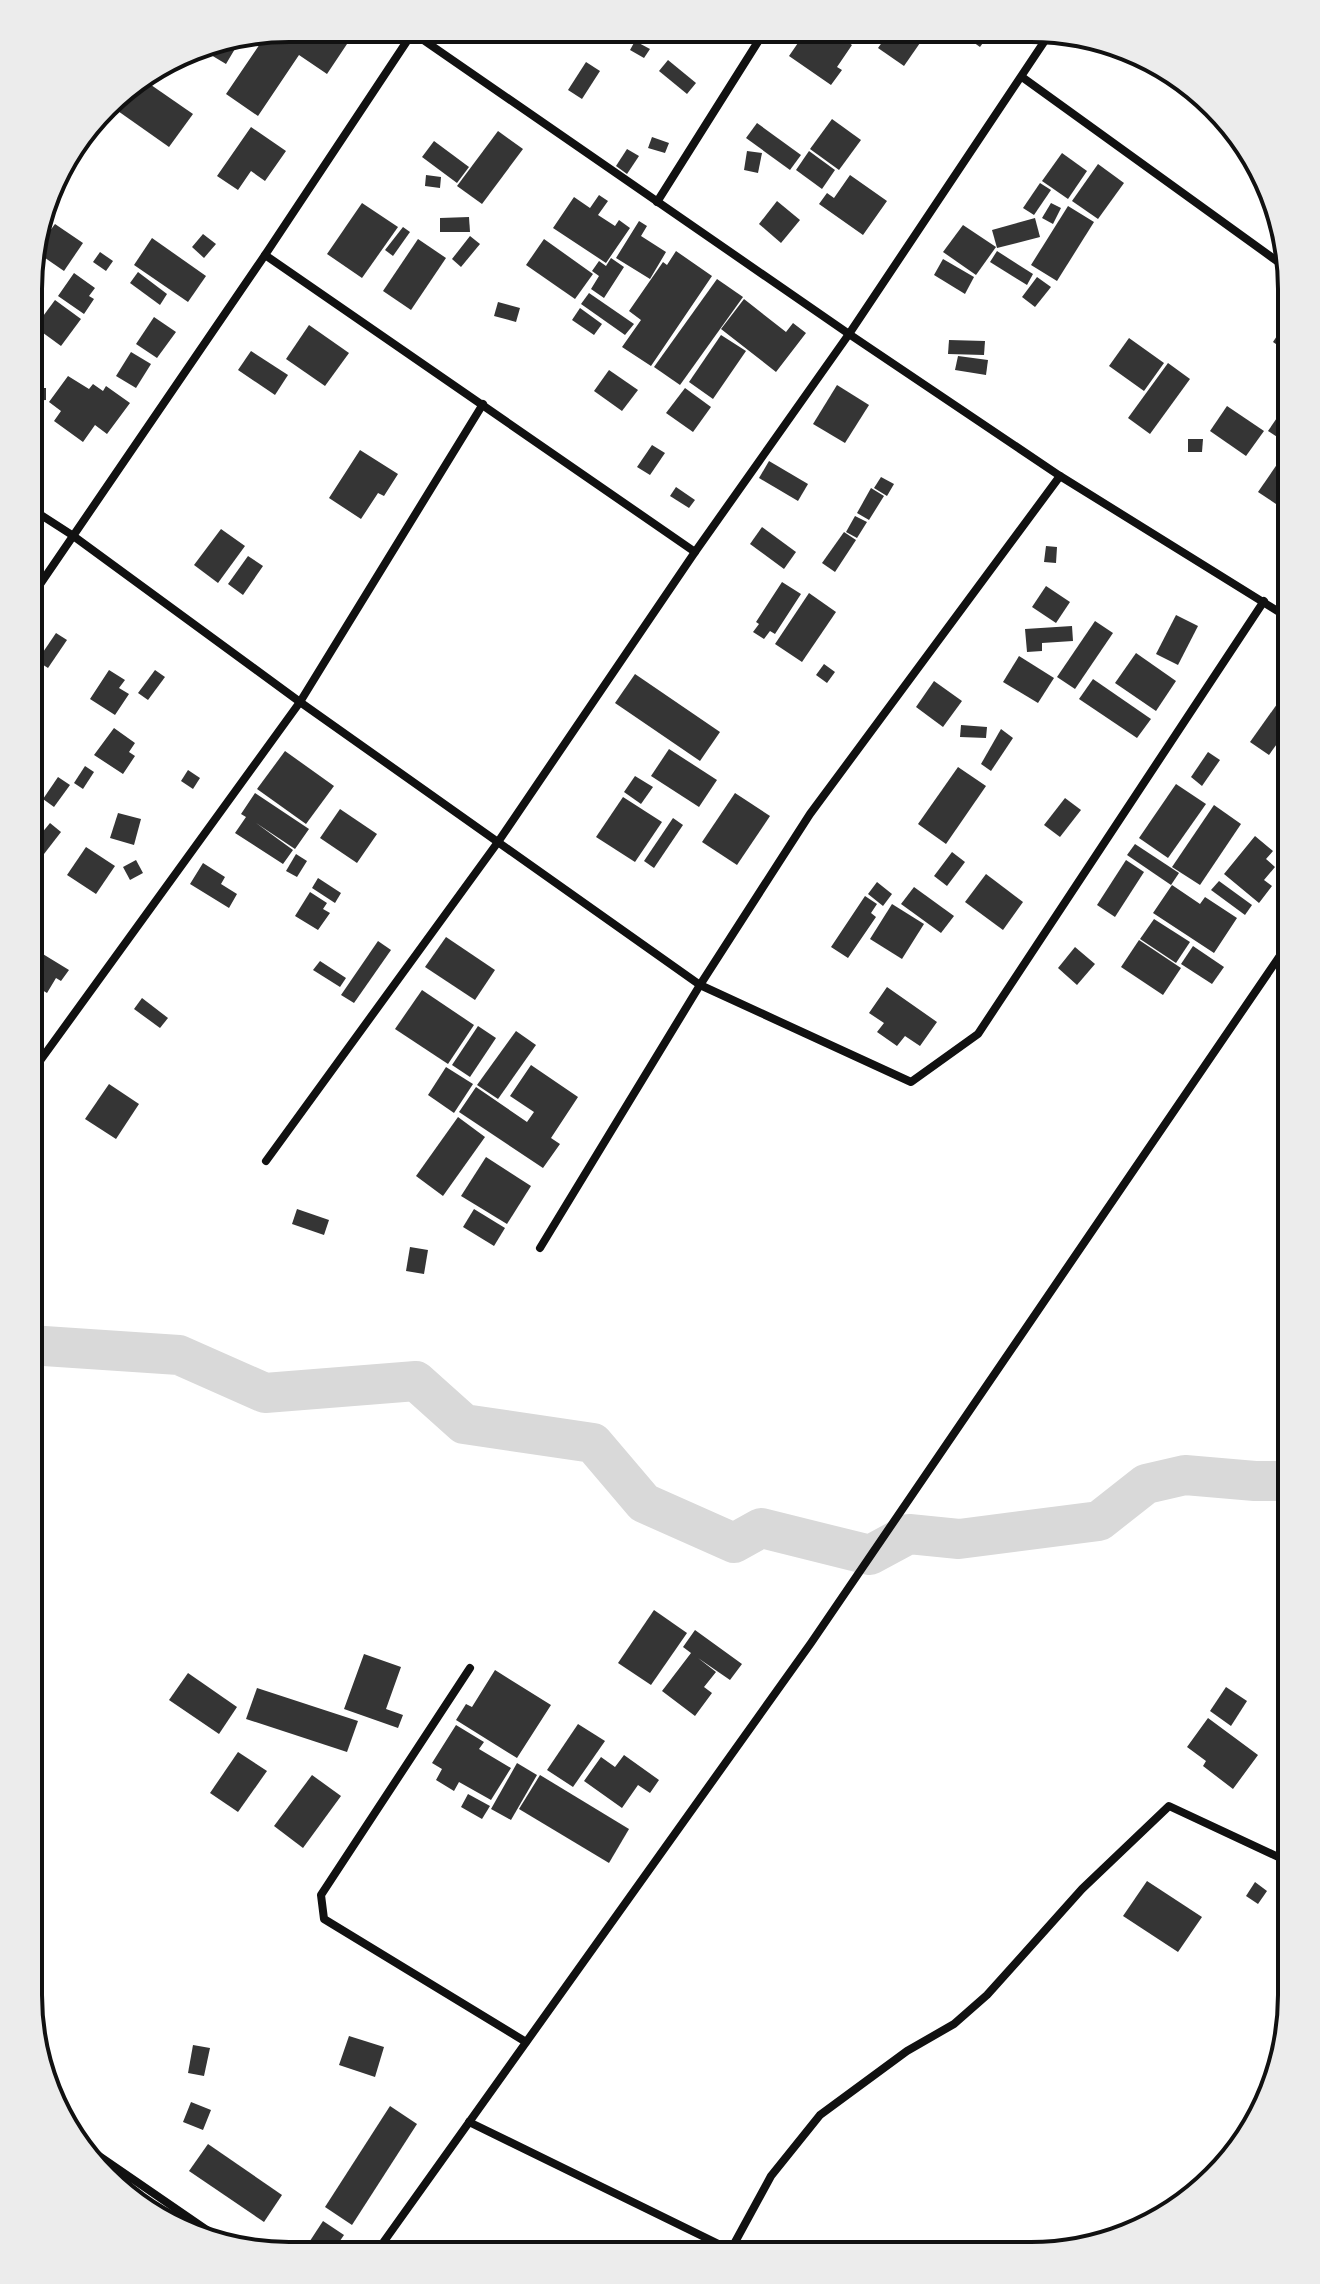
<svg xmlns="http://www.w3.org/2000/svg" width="1320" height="2284" viewBox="0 0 1320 2284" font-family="Poppins,sans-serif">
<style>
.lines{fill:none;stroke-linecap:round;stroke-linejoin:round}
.river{stroke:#d9d9d9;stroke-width:40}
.building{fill:#353535}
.minor{stroke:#111;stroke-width:8}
.rim{fill:none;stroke:#111;stroke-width:4}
</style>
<rect width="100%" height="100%" fill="#fff"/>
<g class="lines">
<polyline class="river" points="29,1345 179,1355 265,1393 416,1381 464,1424 593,1443 644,1503 734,1543 761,1528 870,1555 909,1534 959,1539 1099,1521 1146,1484 1185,1475 1255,1481 1292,1481"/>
</g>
<g class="building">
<polygon points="289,28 330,28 349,41 327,74 299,55 258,116 226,94 268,32"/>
<polygon points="816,30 830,30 852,45 837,67 842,70 831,85 789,56 800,40 805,44"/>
<polygon points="891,30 929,30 904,66 878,48"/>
<polygon points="956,30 992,30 980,47"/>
<polygon points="242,37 226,64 196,46 208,44"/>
<polygon points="635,41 650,49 644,58 630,50"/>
<polygon points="668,60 696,83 687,94 659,71"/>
<polygon points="586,62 600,71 582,99 568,90"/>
<polygon points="141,78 193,114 169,147 108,104 117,93"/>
<polygon points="832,119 861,140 839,170 810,149"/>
<polygon points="757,123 801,155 790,170 746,138"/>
<polygon points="251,127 286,151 265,181 251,171 238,190 217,176"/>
<polygon points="498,131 523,149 482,204 457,186"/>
<polygon points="652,137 669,143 665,153 648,148"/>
<polygon points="434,141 469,167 457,183 422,157"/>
<polygon points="627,149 639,156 627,174 616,166"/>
<polygon points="747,151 762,153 758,173 744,170"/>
<polygon points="809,151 835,170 822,189 796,170"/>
<polygon points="1062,153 1087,171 1068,199 1042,181"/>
<polygon points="1098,164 1124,183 1098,219 1072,201"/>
<polygon points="426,175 441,177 440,188 425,186"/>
<polygon points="850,175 887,201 863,235 819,204 827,193 834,198"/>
<polygon points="1040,183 1051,190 1034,215 1023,208"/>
<polygon points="599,195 608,201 598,215 615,226 619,220 630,228 606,263 553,228 574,197 590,208"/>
<polygon points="777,201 800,220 781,243 759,224"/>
<polygon points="362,203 398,227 362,278 327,254"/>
<polygon points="1051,203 1061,208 1053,224 1042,218"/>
<polygon points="1068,206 1094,222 1057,281 1031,265"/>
<polygon points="469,217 470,232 440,232 440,218"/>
<polygon points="1035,218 1040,237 997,248 992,230"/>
<polygon points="639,221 647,226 641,236 666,252 650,279 616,258"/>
<polygon points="55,224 83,243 64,271 35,251"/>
<polygon points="963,225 996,247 976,275 943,252"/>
<polygon points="403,227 410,232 393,256 385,250"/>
<polygon points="203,234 216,244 204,258 192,247"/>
<polygon points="470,236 480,244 461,267 452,259"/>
<polygon points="152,238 206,276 188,302 134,265"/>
<polygon points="418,239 446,258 411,310 383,291"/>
<polygon points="544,239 593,274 575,299 526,265"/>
<polygon points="676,251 712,276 651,366 622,347 641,320 629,311 663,262 667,265"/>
<polygon points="997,251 1033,274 1027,285 990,262"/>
<polygon points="100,252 113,261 106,271 93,262"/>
<polygon points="611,258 624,267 604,298 591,289 599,276 592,271 599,261 606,266"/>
<polygon points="943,259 974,277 965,294 934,275"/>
<polygon points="138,272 167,294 160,305 130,283"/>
<polygon points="74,273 95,288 89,296 94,299 84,314 58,296"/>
<polygon points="1037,277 1051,287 1035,307 1022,297"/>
<polygon points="717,279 743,297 680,385 654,367"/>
<polygon points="589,293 634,324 625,335 581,304"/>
<polygon points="744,299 786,332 793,323 806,333 776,372 721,329"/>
<polygon points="55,300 81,319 61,346 35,327"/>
<polygon points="498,302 520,308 516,322 494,316"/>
<polygon points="580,308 602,324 594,335 572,320"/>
<polygon points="1292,313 1292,355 1273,342"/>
<polygon points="154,317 176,332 157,358 136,344"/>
<polygon points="309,325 349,353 325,386 286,359"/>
<polygon points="721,335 746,351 713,399 689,382"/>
<polygon points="1129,338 1164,363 1144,391 1109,366"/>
<polygon points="949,340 985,341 984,355 948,354"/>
<polygon points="251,351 288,375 275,395 238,370"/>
<polygon points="131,352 151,364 136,388 116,376"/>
<polygon points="958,356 988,360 986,375 955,370"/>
<polygon points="1168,363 1190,379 1150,434 1128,418"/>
<polygon points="609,370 638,390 622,411 594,391"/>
<polygon points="68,376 89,389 93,384 103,391 106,386 130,403 107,434 95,425 83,442 54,421 61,411 49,402"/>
<polygon points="837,385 869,405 845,443 813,424"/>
<polygon points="30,388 46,388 46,400 30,401"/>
<polygon points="685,388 711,407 693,432 666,413"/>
<polygon points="1292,396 1292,439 1288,444 1268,431"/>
<polygon points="1227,406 1264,431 1246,456 1210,431"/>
<polygon points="1188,439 1203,439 1202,452 1188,452"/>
<polygon points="652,445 665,453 650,475 637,467"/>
<polygon points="360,450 398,474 384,496 378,493 361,519 329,498"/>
<polygon points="1287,450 1292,454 1292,505 1288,512 1258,492"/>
<polygon points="769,461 808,484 798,501 759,478"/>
<polygon points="881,477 894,484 887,496 874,488"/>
<polygon points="676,487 695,500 689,508 670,496"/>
<polygon points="871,488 884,496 869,520 857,513"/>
<polygon points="855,516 867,522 857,538 846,532"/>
<polygon points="762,527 796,552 784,569 750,544"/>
<polygon points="221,529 245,546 218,583 194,565"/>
<polygon points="844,532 856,540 835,572 822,563"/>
<polygon points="1046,546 1057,547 1056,563 1044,562"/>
<polygon points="248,556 263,566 243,595 228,584"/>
<polygon points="782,582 801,594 775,634 770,631 764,639 753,632 759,624 756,622"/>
<polygon points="1046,586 1070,602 1056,623 1032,607"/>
<polygon points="809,593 836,612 802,662 775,644"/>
<polygon points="1176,615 1198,626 1178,665 1156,654"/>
<polygon points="1095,621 1113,633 1075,689 1057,677"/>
<polygon points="1072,626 1073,641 1042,643 1042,651 1027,652 1025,629"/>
<polygon points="56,633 67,640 48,668 37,661"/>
<polygon points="1136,653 1176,681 1156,711 1115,683"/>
<polygon points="1019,656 1054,678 1038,703 1003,682"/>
<polygon points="824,664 835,672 827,683 816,675"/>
<polygon points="109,670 125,680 119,688 129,694 115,715 90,699"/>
<polygon points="155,670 165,677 148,700 138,693"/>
<polygon points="635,674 720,732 700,761 615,703"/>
<polygon points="1093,679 1151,719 1137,738 1079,699"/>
<polygon points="934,681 962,701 943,727 916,707"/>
<polygon points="1292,683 1292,723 1269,755 1250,742"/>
<polygon points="961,725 987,727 986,738 960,737"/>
<polygon points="114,728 135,743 129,752 135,756 123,774 94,755"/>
<polygon points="1001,729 1013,738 991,771 981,764"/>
<polygon points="669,749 717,780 699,807 651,776"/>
<polygon points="285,751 334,786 306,824 257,789"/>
<polygon points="1208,752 1220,760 1202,786 1191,777"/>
<polygon points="85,766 94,772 83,789 74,783"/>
<polygon points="958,767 986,786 946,844 918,824"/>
<polygon points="188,770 200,778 193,789 181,781"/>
<polygon points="635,776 653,787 641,804 624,792"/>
<polygon points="58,777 70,785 54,807 43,799"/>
<polygon points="1176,784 1206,804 1168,858 1139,838"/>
<polygon points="255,793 309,829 295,849 256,823 293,850 283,864 235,833 246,817 241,814"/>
<polygon points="735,793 770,816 737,865 702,842"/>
<polygon points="623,797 662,822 635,862 596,837"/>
<polygon points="1065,798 1081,810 1060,837 1044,825"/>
<polygon points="1214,805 1241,824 1200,885 1172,867"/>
<polygon points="340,809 377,834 357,863 320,838"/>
<polygon points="118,813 141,819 134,845 110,838"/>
<polygon points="673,818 683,825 654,868 644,861"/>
<polygon points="50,823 61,832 44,854 32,845"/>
<polygon points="1255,836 1273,851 1266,859 1275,867 1264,880 1272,886 1259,903 1224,874"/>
<polygon points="1135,844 1179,873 1171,885 1127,855"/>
<polygon points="86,847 115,866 96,894 67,875"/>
<polygon points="952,852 965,862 947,886 934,876"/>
<polygon points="296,854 307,861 297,877 286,871"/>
<polygon points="136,860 143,873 130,880 123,867"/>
<polygon points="1126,860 1144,872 1115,917 1097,905"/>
<polygon points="203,863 225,877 221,884 237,894 229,908 190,884"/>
<polygon points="986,874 1023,902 1003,930 965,902"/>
<polygon points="318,878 341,893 335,903 312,888"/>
<polygon points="1219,881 1252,905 1245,915 1211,890"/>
<polygon points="877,882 892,894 883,906 868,894"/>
<polygon points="1172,885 1200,904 1205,897 1237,918 1214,953 1153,913"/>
<polygon points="914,887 954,916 941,933 901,904"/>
<polygon points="310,892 327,903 323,909 330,913 318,930 295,916"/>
<polygon points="865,896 877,904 871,913 876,917 848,958 831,947"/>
<polygon points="892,904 924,924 902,959 870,939"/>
<polygon points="1154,919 1190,942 1176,963 1140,939"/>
<polygon points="446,937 495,970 475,1000 425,967"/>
<polygon points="1139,940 1181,968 1163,995 1121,967"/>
<polygon points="378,941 391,950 354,1003 341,995"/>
<polygon points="1193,946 1224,967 1212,984 1181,964"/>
<polygon points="1075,947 1095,964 1077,985 1058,968"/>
<polygon points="33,948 69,970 61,981 56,978 47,993 29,982 29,954"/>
<polygon points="320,961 346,978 340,987 313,970"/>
<polygon points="887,987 937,1022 920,1046 905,1036 897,1046 877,1032 884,1023 869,1013"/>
<polygon points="422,990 474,1025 448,1064 395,1029"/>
<polygon points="142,998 168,1018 160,1028 134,1009"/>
<polygon points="478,1026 496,1038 470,1077 452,1065"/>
<polygon points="516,1031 536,1045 498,1099 477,1085"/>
<polygon points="531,1065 578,1097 551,1138 560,1144 543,1168 459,1112 476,1087 527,1122 534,1112 510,1096"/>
<polygon points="446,1067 473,1084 454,1113 428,1095"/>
<polygon points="109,1084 139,1104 116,1139 85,1119"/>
<polygon points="458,1117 485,1137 443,1196 416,1176"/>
<polygon points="486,1157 531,1186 507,1224 461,1196"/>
<polygon points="297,1209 329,1220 324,1235 292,1224"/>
<polygon points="474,1209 505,1228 494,1246 463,1227"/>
<polygon points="410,1247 428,1250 424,1274 406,1271"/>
<polygon points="654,1610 687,1633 651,1685 618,1663"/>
<polygon points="695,1630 742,1664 730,1680 698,1658 716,1672 704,1687 712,1693 695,1716 662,1691 691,1653 683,1647"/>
<polygon points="364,1654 401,1667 386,1709 403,1715 398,1728 344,1709"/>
<polygon points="495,1670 551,1705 517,1758 456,1720 466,1704 472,1707"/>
<polygon points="188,1673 237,1707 219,1734 169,1700"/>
<polygon points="1226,1687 1247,1701 1231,1726 1210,1711"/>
<polygon points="257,1688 358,1721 347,1752 246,1719"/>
<polygon points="1208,1718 1258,1755 1233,1789 1203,1766 1206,1761 1187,1747"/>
<polygon points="578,1724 605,1741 573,1787 547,1770"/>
<polygon points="456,1725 484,1742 479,1749 511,1768 491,1800 459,1782 454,1791 436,1780 442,1769 432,1763"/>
<polygon points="238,1752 267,1771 238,1812 210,1793"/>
<polygon points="624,1755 659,1780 650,1793 638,1785 622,1808 584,1781 601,1757 615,1767"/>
<polygon points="517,1763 537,1775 511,1820 491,1809"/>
<polygon points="312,1775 341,1796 303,1848 274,1826"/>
<polygon points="540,1775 629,1829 609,1863 519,1809"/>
<polygon points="468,1794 490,1806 482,1819 461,1807"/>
<polygon points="1147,1881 1202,1917 1178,1952 1123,1916"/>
<polygon points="1255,1882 1267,1891 1258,1904 1246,1896"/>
<polygon points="349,2036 384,2047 375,2077 339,2065"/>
<polygon points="193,2045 210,2048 204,2076 188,2073"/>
<polygon points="191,2102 211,2110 203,2130 183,2122"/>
<polygon points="390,2106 417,2124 352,2225 325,2207"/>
<polygon points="208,2144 282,2195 264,2222 189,2171"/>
<polygon points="323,2221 344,2235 331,2254 316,2254 306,2247"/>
</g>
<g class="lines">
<g class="minor">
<polyline points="406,28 849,334 1060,476 1292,620"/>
<polyline points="1022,77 1288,269"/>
<polyline points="657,202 766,29"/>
<polyline points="265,255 695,552"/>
<polyline points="30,508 72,535 300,702 700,985 911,1082 978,1034 1264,601"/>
<polyline points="30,599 265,255 415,29"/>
<polyline points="29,1076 300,702 483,404"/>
<polyline points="266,1161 498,842 695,552 849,334 1052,30"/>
<polyline points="540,1248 700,985 810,814 1060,476"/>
<polyline points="470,1668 321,1895 324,1919 526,2042"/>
<polyline points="28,1788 39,1774"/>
<polyline points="469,2122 741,2255"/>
<polyline points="89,2149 220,2239"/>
<polyline points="375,2254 811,1643 1292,938"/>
<polyline points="728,2255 771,2176 820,2115 907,2051 954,2024 987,1995 1082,1889 1169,1806 1291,1863"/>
</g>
</g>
<path d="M0 0H1320V2284H0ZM289 42H1031A247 247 0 0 1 1278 289V1995A247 247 0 0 1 1031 2242H289A247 247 0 0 1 42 1995V289A247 247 0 0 1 289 42Z" fill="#ececec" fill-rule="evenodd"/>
<path class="rim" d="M289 42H1031A247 247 0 0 1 1278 289V1995A247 247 0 0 1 1031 2242H289A247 247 0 0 1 42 1995V289A247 247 0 0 1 289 42Z"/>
</svg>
